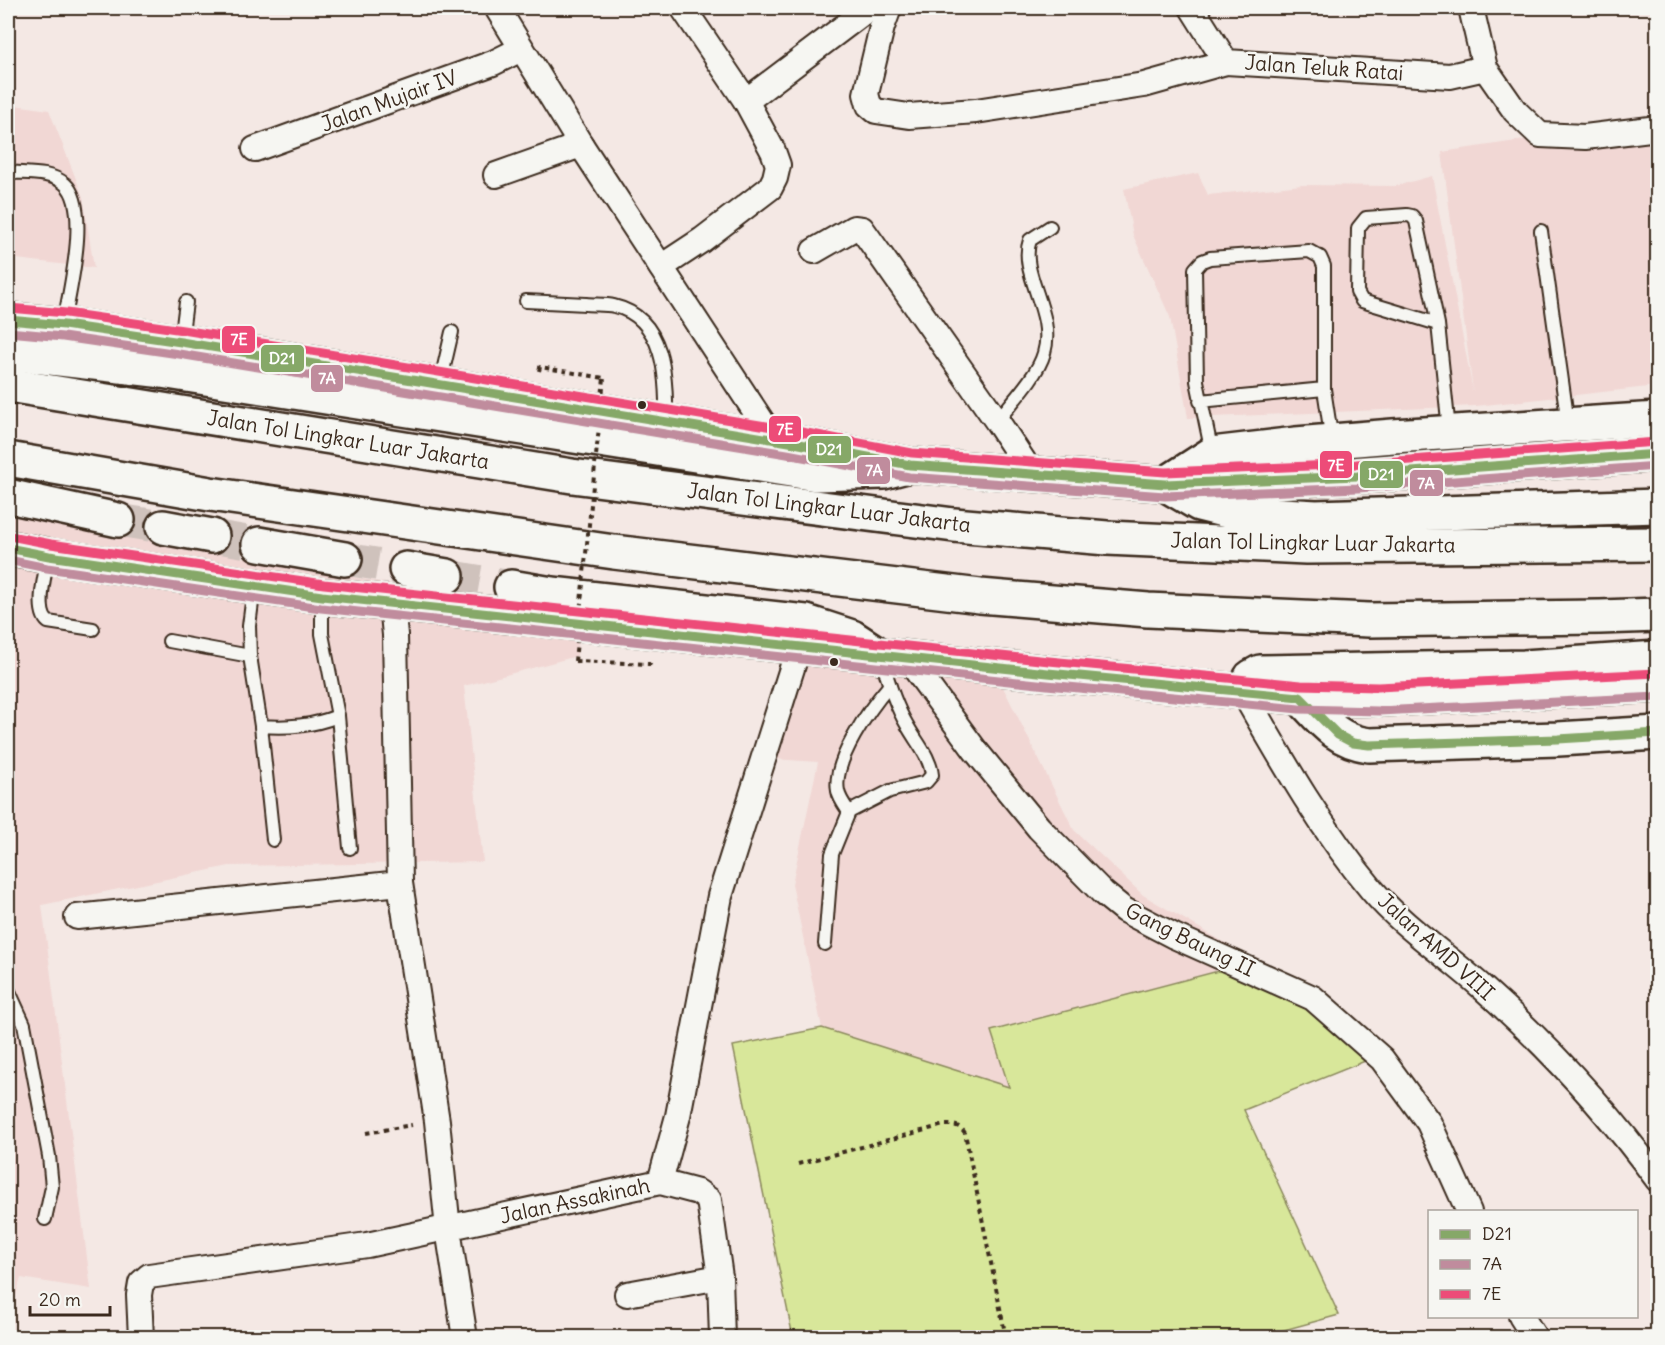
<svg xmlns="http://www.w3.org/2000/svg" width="1665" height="1345" viewBox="0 0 1665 1345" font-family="Delius,sans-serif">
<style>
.built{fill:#f1d7d4}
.green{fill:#d8e79a;stroke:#8a885c;stroke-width:1.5}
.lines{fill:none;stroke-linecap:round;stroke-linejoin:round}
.motorway-tunnel{stroke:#cfc2bc;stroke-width:33;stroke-dasharray:33 16;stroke-linecap:butt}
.service-casing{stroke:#3b2a1e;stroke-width:16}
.minor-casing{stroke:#3b2a1e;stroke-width:28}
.trunk-casing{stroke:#3b2a1e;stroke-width:38}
.motorway-casing{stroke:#3b2a1e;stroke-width:38}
.path{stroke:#3b2a1e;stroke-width:4;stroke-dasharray:4.5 4.5;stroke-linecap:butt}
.service{stroke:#f6f6f2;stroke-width:12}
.minor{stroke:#f6f6f2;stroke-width:24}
.trunk{stroke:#f6f6f2;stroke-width:33}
.motorway{stroke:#f6f6f2;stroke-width:33}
.path-bridge{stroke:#3b2a1e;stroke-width:4;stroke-dasharray:4.5 4.5;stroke-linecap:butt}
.bus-1-casing{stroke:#f6f6f2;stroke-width:14}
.bus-2-casing{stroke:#f6f6f2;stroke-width:14}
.bus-3-casing{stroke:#f6f6f2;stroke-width:14}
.bus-1{stroke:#86a868;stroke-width:9}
.bus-2{stroke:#c08c9d;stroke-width:9}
.bus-3{stroke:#ed4c78;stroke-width:9}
.bus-dot{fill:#3b2a1e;stroke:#f6f6f2;stroke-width:2}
.labels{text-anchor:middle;stroke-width:5;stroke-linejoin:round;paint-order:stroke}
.street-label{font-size:21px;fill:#3b2a1e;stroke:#f6f6f2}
.line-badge{stroke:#f6f6f2;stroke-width:2}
.badge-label{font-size:16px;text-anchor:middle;font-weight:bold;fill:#fff}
</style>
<rect width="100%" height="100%" fill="#f4e8e4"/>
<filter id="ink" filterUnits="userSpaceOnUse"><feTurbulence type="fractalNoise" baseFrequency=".0167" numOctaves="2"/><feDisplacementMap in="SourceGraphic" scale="12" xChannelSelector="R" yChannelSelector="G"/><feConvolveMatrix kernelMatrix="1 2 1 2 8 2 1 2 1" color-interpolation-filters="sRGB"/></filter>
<g filter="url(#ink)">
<g class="built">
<polygon points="8,104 49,110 83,197 94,268 8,258"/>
<polygon points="1657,120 1657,386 1476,406 1188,418 1170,317 1133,235 1124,189 1198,173 1208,195 1302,185 1396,186 1432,176 1473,391 1442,152"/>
<polygon points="8,515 463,597 580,592 577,656 464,686 483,862 229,866 42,905 91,1289 21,1278 8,1322"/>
<polygon points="795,640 994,669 1074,830 1143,895 1256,961 991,1031 1010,1088 822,1028 792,884 818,762 759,758"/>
</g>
<polygon class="green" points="1256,961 1375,1057 1244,1110 1339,1315 1255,1338 793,1337 733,1046 822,1028 1009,1087 991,1031"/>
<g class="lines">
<g class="motorway-tunnel">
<polyline points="118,520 163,527"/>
<polyline points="212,536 259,544"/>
<polyline points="345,559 406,569"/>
<polyline points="447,576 511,587"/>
</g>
<defs>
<g id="service">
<path d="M8 172C26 174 50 171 65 184 91 207 69 292 64 323"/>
<polyline points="1541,231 1568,424"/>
<path d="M526 301C546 302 566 303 586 304 595 305 605 304 614 306 665 318 667 378 666 421"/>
<polyline points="1438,324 1362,301 1357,292 1358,228 1366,218 1407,215 1412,216 1416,221 1438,324 1449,430"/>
<polyline points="181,341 186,302"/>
<polyline points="440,384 452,332"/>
<polyline points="1324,389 1332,441"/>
<polyline points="1200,401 1324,389 1324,266 1320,257 1309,251 1210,258 1202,261 1195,269 1197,381 1212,453"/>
<path d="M997 421C1012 402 1038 375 1044 353 1056 313 1018 273 1030 240L1050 227"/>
<path d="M48 558C45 574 35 611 48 622L93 629"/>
<path d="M254 587 249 626 250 656 261 726C289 728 312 726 338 716L322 634V597"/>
<polyline points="169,641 250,656"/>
<polyline points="338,716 350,848"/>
<polyline points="261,726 273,840"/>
<path d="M849 812C845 806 839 798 838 791 832 761 871 707 889 686"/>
<path d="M825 944 832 854 849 812 890 791 926 782 932 775C930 756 916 742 907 725 895 705 888 682 882 659"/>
<polyline points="8,989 24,1024 49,1156 52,1187 45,1219"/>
</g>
<g id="minor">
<polyline points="497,8 581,145 774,440"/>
<polyline points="889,8 882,27 866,94 869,105 876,111 909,116 976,111 1144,85 1226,62"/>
<polyline points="1192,8 1226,62 1450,76 1485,68"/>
<polyline points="1471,8 1485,68 1515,111 1540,135 1585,137 1658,128"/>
<polyline points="746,101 869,8"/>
<polyline points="255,149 493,63 521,49"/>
<polyline points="496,175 581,145"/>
<polyline points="814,251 854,228 862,229 997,421 1032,474"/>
<polyline points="661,267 702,240 770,188 775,178 778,165 773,151 746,101 683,8"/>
<polyline points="908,659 975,750 1039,828 1103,893 1124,910 1174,936 1313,998 1382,1059 1429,1123 1469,1212"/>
<path d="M1243 692C1282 760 1321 829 1372 890 1404 928 1447 955 1484 989 1548 1046 1607 1110 1658 1180"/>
<polyline points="400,883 437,1121 448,1229 465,1338"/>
<polyline points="77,917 400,883 395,635 392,604"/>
<polyline points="660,1182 678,1116 720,896 799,646"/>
<polyline points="627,1294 720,1277"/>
<polyline points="1521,1316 1535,1338"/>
<polyline points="141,1338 139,1295 141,1283 149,1276 367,1245 660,1182 698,1192 709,1200 720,1277 722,1338"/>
</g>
<g id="trunk">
<polyline points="8,320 64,325 181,342 789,442 910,465 1165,484 1357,476 1658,454"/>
<polyline points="1167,483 1212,454 1296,444 1393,436 1658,419"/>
<polyline points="1165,484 1199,504 1231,512 1316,517 1658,506"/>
<polyline points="8,548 49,556 322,596 1048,673 1300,697 1378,699 1658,685"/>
<polyline points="1244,691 1251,677 1260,672 1524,667 1658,658"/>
<path d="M1300 697C1321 719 1336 741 1369 745L1558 739 1658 733"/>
</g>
<g id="motorway">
<polyline points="8,353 155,370 816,474 884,472 910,465"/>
<polyline points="8,385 572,476 954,525 1107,538 1306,547 1658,544"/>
<polyline points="8,459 210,494 614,552 980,596 1148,610 1369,620 1600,617 1658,615"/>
<polyline points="8,496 118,520"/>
<polyline points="163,527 212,536"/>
<polyline points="259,544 345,559"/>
<polyline points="406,569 447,576"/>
<polyline points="511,587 552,594 806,622 852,637 881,656"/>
</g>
</defs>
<use href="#service" class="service-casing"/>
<use href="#minor" class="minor-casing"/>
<use href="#trunk" class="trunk-casing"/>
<use href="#motorway" class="motorway-casing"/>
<g class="path">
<polyline points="539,371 540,367 604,378"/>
<polyline points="575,661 650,664 652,659"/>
<polyline points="366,1133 412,1125"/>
<path d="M798 1164 944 1125C953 1125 959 1124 965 1133L1006 1338"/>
</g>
<use href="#service" class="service"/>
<use href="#minor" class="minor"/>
<use href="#trunk" class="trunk"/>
<use href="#motorway" class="motorway"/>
<polyline class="path-bridge" points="575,661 604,378"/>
<defs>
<g id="bus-1">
<polyline points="8,320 64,325 181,342 789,442 910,465 1165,484 1357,476 1658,454"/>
<polyline points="8,548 49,556 322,596 1048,673 1300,697 1338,735 1353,743 1369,745 1558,739 1658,733"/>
</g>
<g id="bus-2">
<polyline points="8,332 63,337 179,354 787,454 909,477 1165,496 1358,488 1658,466"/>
<polyline points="8,560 47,568 321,608 1047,685 1299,709 1379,711 1658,697"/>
</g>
<g id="bus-3">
<polyline points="9,308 66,313 183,330 791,430 912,453 1165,472 1356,464 1657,442"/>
<polyline points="10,536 51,544 324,584 1049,661 1301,685 1378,687 1657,673"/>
</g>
</defs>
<use href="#bus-1" class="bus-1-casing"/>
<use href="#bus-2" class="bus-2-casing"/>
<use href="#bus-3" class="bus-3-casing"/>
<use href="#bus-1" class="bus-1"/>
<use href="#bus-2" class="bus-2"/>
<use href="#bus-3" class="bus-3"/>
</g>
</g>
<g class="bus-dot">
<circle cx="642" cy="405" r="5"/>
<circle cx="834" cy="662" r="5"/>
</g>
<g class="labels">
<g class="street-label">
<text transform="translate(1324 68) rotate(4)" y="7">Jalan Teluk Ratai</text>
<text transform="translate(389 101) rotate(-20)" y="7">Jalan Mujair IV</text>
<text transform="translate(348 440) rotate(9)" y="7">Jalan Tol Lingkar Luar Jakarta</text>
<text transform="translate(829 508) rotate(7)" y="7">Jalan Tol Lingkar Luar Jakarta</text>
<text transform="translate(1313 543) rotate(1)" y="7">Jalan Tol Lingkar Luar Jakarta</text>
<text transform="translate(1190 940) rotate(26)" y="7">Gang Baung II</text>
<text transform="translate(1436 947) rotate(42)" y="7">Jalan AMD VIII</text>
<text transform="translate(575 1201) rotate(-12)" y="7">Jalan Assakinah</text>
</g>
</g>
<g class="line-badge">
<rect x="221" y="325" width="35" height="29" rx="6" fill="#ed4c78"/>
<rect x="260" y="344" width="45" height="29" rx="6" fill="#86a868"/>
<rect x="310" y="364" width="34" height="29" rx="6" fill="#c08c9d"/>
<rect x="768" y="415" width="34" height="28" rx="6" fill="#ed4c78"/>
<rect x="807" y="435" width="45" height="29" rx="6" fill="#86a868"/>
<rect x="1319" y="450" width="34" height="29" rx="6" fill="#ed4c78"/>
<rect x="856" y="456" width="35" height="29" rx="6" fill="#c08c9d"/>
<rect x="1359" y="460" width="45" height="29" rx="6" fill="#86a868"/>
<rect x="1409" y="469" width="35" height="28" rx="6" fill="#c08c9d"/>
</g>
<g class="badge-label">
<text x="239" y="345">7E</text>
<text x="282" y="364">D21</text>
<text x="327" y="384">7A</text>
<text x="785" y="435">7E</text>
<text x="829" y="455">D21</text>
<text x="1336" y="471">7E</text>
<text x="874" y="476">7A</text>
<text x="1381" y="480">D21</text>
<text x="1426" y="489">7A</text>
</g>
<rect width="1665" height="1345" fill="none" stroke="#f6f6f2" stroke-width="30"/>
<rect x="15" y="15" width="1635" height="1315" fill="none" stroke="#3b2a1e" stroke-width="2" filter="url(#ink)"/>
<rect x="1428" y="1210" width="210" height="108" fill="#f6f6f2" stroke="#aba49d" stroke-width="1.5"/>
<rect x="1440" y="1230" width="30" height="9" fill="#86a868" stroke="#aba49d" stroke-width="1.5"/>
<text x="1482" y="1240" font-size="18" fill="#3b2a1e">D21</text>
<rect x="1440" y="1260" width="30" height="9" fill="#c08c9d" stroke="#aba49d" stroke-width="1.5"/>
<text x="1482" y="1270" font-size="18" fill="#3b2a1e">7A</text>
<rect x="1440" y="1290" width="30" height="9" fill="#ed4c78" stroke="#aba49d" stroke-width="1.5"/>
<text x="1482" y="1300" font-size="18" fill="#3b2a1e">7E</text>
<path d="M30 1306v9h80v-9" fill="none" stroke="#3b2a1e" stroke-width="3"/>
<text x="39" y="1306" font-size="18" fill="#3b2a1e" stroke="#f6f6f2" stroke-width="4.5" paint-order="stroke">20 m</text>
</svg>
